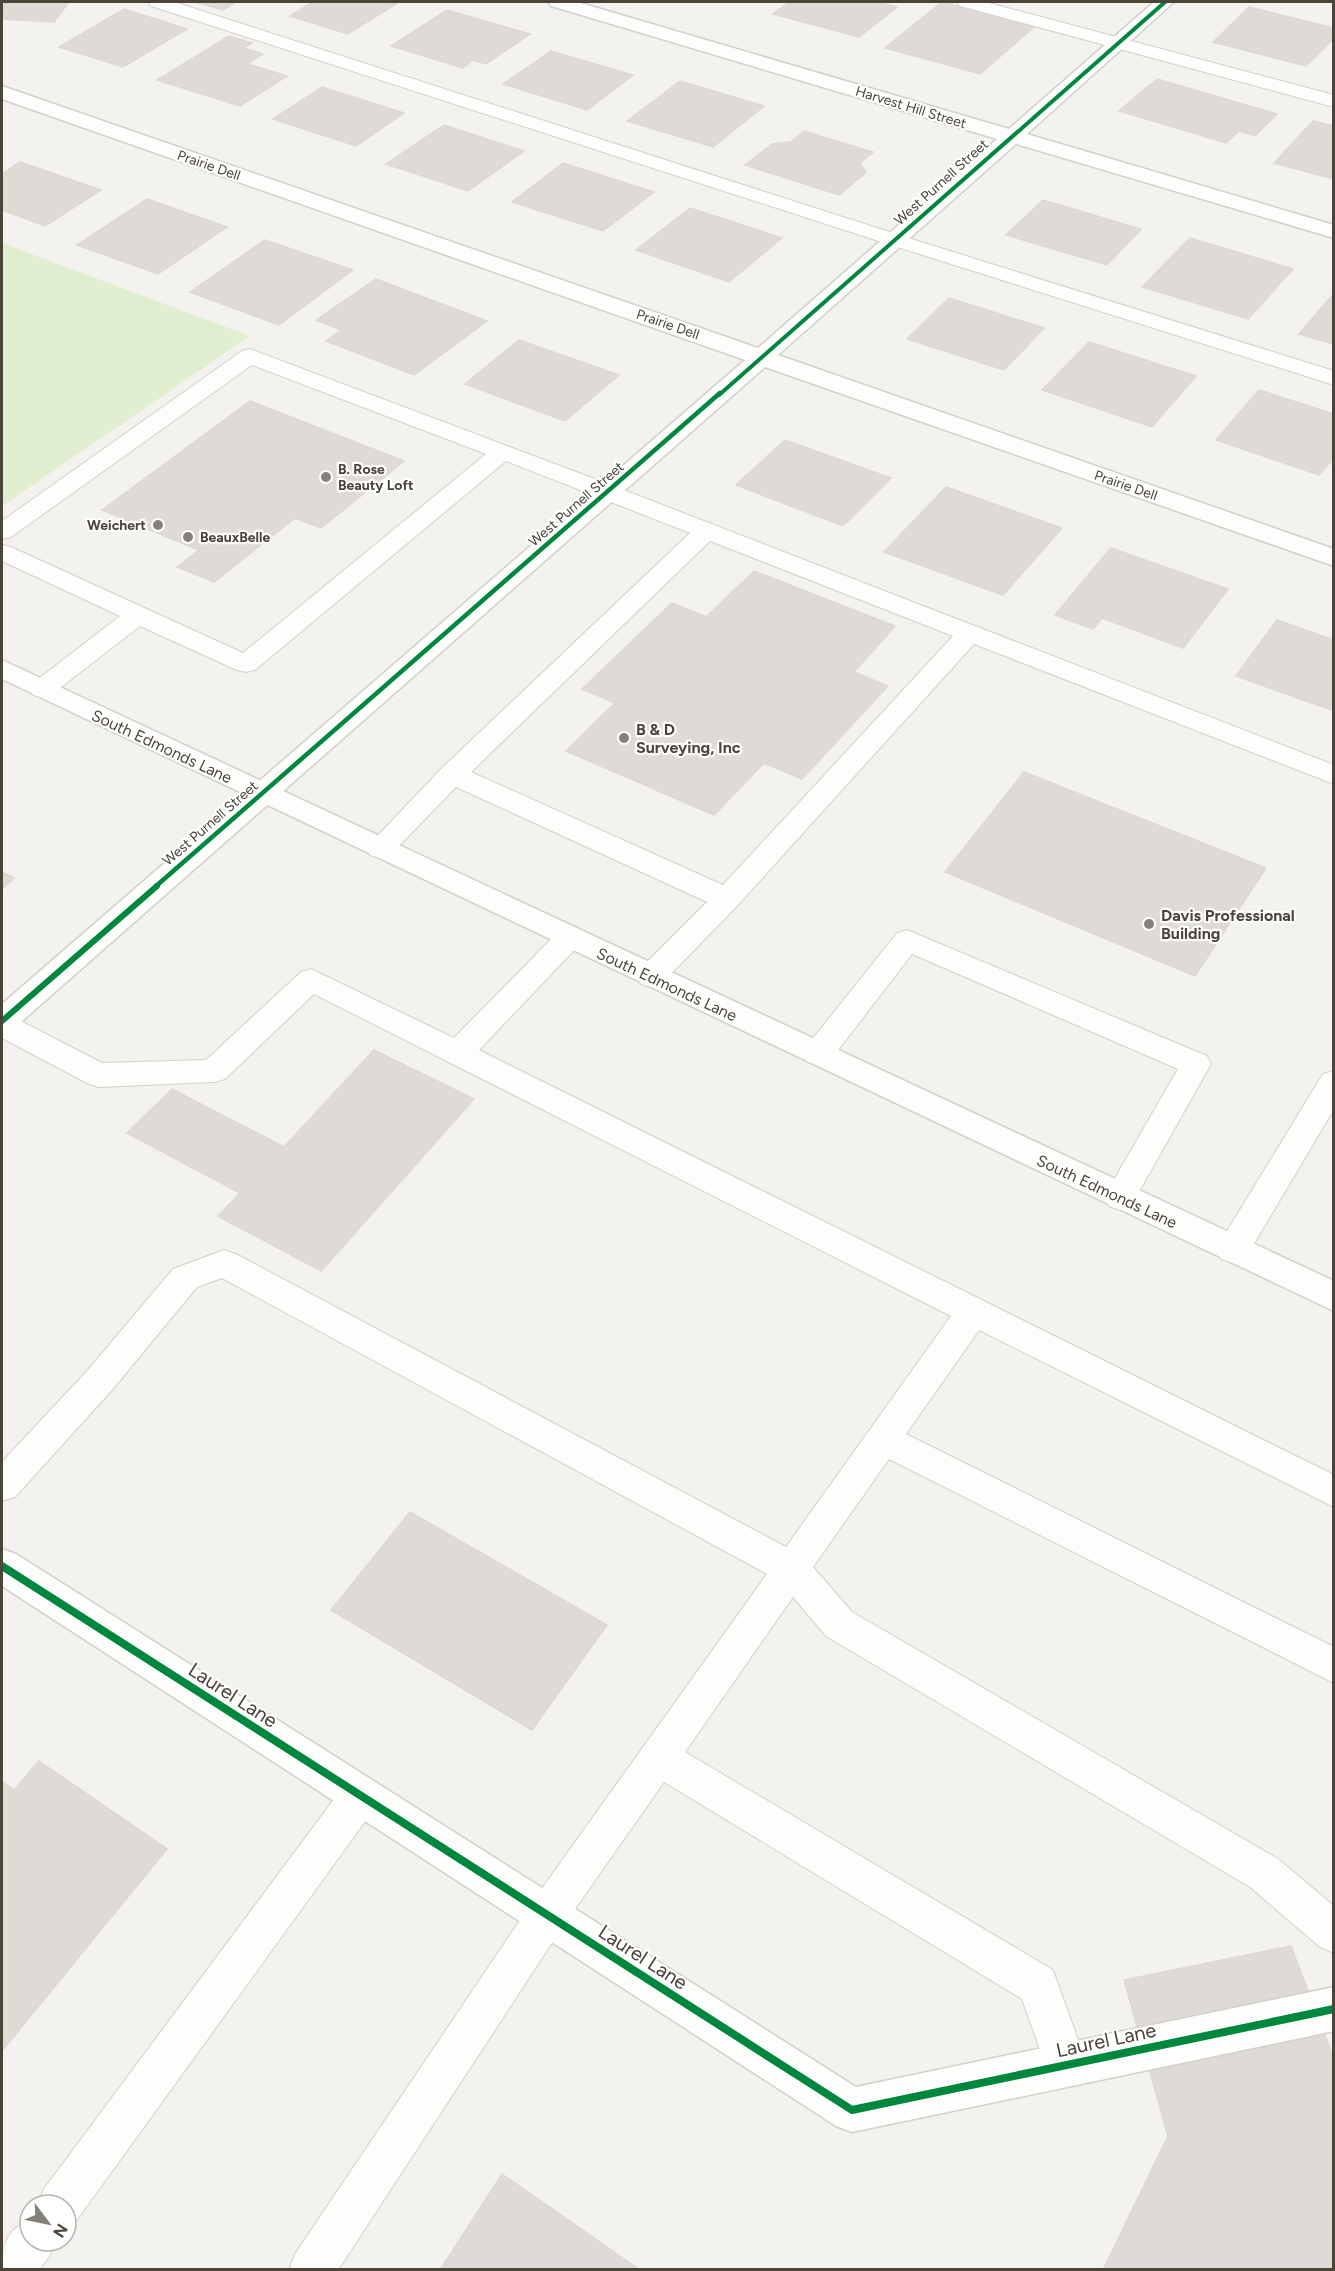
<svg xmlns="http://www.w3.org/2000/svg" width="1335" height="2271" viewBox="0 0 1335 2271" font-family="Figtree,sans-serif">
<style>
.green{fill:#e1eecf}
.building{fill:#dedbd6;stroke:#dcd9d4;stroke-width:1.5}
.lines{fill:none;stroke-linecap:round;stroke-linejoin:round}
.service-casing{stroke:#d2d0cb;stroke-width:2}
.minor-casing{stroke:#d2d0cb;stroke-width:3}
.tertiary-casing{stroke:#d2d0cb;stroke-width:3}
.service{fill:#fdfdfc;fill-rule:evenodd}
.minor{fill:#fdfdfc;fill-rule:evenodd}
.tertiary{fill:#fdfdfc;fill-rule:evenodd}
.cycleway-far3-casing{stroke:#fff;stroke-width:6}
.cycleway-far2-casing{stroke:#fff;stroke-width:8}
.cycleway-far1-casing{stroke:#fff;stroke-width:10}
.cycleway-casing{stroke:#fff;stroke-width:11}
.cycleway-far3{stroke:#00873e;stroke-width:4}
.cycleway-far2{stroke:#00873e;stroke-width:4.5}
.cycleway-far1{stroke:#00873e;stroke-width:6}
.cycleway{stroke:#00873e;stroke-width:8}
.poi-dot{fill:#868178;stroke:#fff;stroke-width:2}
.labels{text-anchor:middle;stroke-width:4.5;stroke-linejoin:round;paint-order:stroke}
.far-street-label{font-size:14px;fill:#4b4439;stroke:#fff}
.far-poi-label{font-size:14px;font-weight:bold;fill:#4b4439;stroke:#fff;text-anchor:start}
.poi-label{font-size:16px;font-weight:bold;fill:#4b4439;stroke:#fff;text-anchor:start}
.street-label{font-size:16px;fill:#4b4439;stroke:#fff}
.near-street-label{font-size:20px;fill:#4b4439;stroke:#fff}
</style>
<rect width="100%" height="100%" fill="#f4f2ee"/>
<polygon class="green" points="2,243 250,336 2,506"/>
<g class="building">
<polygon points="2,2 69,2 54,22 2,19"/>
<polygon points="195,2 236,2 223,10"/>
<polygon points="313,2 399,2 348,34 290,16"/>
<polygon points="789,2 877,2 897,7 859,37 773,14"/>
<polygon points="942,2 1035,26 980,74 885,48"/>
<polygon points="1249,7 1334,28 1334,38 1306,66 1213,42"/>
<polygon points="124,9 187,29 123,67 59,47"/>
<polygon points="447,10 530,34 486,64 473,60 463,68 391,46"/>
<polygon points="229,36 252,43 244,48 263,54 247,64 287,76 240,106 157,80"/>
<polygon points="551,51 633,75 587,110 503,84"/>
<polygon points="1157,79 1277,114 1255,136 1239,131 1226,143 1119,111"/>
<polygon points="680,81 764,106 713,147 627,121"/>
<polygon points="322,87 404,113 356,146 273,119"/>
<polygon points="1313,121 1334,126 1334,179 1274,163"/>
<polygon points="444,125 524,151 468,191 386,164"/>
<polygon points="804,131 836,141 789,179 745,165 772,144 791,142"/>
<polygon points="836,141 873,152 860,163 866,172 839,195 789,179"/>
<polygon points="20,162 101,190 45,226 2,210 2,174"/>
<polygon points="563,163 654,192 603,231 512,202"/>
<polygon points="147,199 227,227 158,274 77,245"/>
<polygon points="1043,200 1141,229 1107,265 1006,235"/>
<polygon points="690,208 782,238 729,282 636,250"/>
<polygon points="1190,238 1293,269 1248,319 1142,287"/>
<polygon points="265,240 353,270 279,325 190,292"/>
<polygon points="376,279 487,321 414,375 326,341 341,330 316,320"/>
<polygon points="1334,293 1334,344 1299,334"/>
<polygon points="949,298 1044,328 1004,370 907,339"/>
<polygon points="519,340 619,375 565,421 465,384"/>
<polygon points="1089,342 1196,376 1152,427 1042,390"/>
<polygon points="1259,390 1334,414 1334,458 1319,475 1216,440"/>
<polygon points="250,401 404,461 321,528 295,518 214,582 177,567 199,550 102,510"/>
<polygon points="785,440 891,478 843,526 736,485"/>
<polygon points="946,487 1062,528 1003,595 884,552"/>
<polygon points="1111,548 1228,589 1183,648 1102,618 1093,629 1055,615"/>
<polygon points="754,571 895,626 854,672 888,686 802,779 764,763 714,815 566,751 615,703 582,689 672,603 706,617"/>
<polygon points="1277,620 1334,640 1334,711 1236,676"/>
<polygon points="1024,772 1266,868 1195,976 945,872"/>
<polygon points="2,872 14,878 2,889"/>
<polygon points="374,1050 474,1099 321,1271 218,1216 240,1193 127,1133 172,1089 284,1147"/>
<polygon points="410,1512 607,1625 532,1730 331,1610"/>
<polygon points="39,1761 167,1849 2,2051 2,1781 14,1790"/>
<polygon points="1291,1946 1334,2059 1334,2270 1103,2270 1168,2136 1124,1980"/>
<polygon points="502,2174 640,2270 440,2270"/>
</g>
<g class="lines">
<defs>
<g id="service">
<polygon points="148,2 174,2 902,236 1334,371 1334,385 888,244 151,6"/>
<polygon points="957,2 985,2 1334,95 1334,107 960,6"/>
<path d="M250 349 616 487 1334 765V784L974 644 737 906 661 984 651 987 641 984 636 976 641 968 707 902 456 787 390 855 380 858 370 855 366 848 442 768 690 533 506 461 255 670 246 672 237 670 140 626 51 695 42 697 33 695 29 689 33 683 120 616 2 561V545L11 547 243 653 486 454 252 365 11 537 2 539V521L242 351ZM710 541 953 636 723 885 471 772Z"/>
<polygon points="569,928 579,931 584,938 579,945 479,1050 1334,1475 1334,1507 979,1330 906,1434 1334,1647 1334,1683 889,1459 813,1567 852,1612 1278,1859 1334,1906 1334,1953 1320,1947 1250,1887 826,1636 793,1597 685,1752 1053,1970 1087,2065 1081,2080 1066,2086 1051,2080 1022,1999 664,1782 561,1929 338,2270 289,2270 295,2254 533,1901 767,1574 222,1278 197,1287 112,1390 15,1497 2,1501 2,1462 88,1370 173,1269 224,1250 236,1254 786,1547 951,1316 314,994 225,1079 214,1082 98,1087 87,1083 2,1038 2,1014 13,1017 102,1063 206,1060 301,972 311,969 454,1038 559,931"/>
<polygon points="907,930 1207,1056 1211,1064 1131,1206 1120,1210 1109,1206 1104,1197 1178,1069 912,954 829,1062 818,1065 807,1062 803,1054 807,1046 897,933"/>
<polygon points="1334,1071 1334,1109 1245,1259 1233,1263 1221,1259 1217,1250 1221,1241 1323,1074"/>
<polygon points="360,1777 374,1783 380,1796 374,1809 76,2221 66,2224 66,2205 38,2205 44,2189 346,1783"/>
<path d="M30 2220V2241H55L49 2257 39 2270H2C2 2245 6 2230 30 2220Z"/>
</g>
<g id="minor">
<polygon points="549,2 577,2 1009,129 1154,2 1174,2 1027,134 1334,225 1334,238 1016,144 778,355 1334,549 1334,566 765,367 13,1029 2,1032 2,1004 745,360 2,99 2,86 758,348 997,139 551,6"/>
<polygon points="2,1549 16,1554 856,2087 1334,1987 1334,2031 852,2132 836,2126 2,1586"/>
</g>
<polygon id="tertiary" points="2,660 1334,1281 1334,1311 2,679"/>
</defs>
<use href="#service" class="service-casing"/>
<use href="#minor" class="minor-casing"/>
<use href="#tertiary" class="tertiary-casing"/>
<use href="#service" class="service"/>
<use href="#minor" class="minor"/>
<use href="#tertiary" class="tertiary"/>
<defs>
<polyline id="cycleway-far3" points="719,395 1165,2"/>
<polyline id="cycleway-far2" points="155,887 720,393"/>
<polyline id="cycleway-far1" points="2,1021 157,886"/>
<polyline id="cycleway" points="2,1566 852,2110 1334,2009"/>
</defs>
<use href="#cycleway-far3" class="cycleway-far3-casing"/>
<use href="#cycleway-far2" class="cycleway-far2-casing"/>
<use href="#cycleway-far1" class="cycleway-far1-casing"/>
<use href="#cycleway" class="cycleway-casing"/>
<use href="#cycleway-far3" class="cycleway-far3"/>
<use href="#cycleway-far2" class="cycleway-far2"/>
<use href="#cycleway-far1" class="cycleway-far1"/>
<use href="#cycleway" class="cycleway"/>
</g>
<g class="poi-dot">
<circle cx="326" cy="477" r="6"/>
<circle cx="158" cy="525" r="6"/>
<circle cx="188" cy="537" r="6"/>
<circle cx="624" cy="738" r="6"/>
<circle cx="1149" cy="924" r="6"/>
</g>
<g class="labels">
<g class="far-street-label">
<text transform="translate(911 107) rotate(17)" y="5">Harvest Hill Street</text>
<text transform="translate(209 165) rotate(19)" y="5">Prairie Dell</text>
<text transform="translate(941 182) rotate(-42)" y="5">West Purnell Street</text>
<text transform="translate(668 324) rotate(19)" y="5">Prairie Dell</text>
<text transform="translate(1126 485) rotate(19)" y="5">Prairie Dell</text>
<text transform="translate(576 504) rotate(-41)" y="5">West Purnell Street</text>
<text transform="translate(210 823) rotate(-41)" y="5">West Purnell Street</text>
</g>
<g class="far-poi-label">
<text x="338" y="474">B. Rose<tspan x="338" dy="16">Beauty Loft</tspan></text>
<text x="146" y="530" text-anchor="end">Weichert</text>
<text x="200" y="542">BeauxBelle</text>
</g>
<g class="poi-label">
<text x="636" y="735">B &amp; D<tspan x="636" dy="18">Surveying, Inc</tspan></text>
<text x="1161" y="921">Davis Professional<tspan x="1161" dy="18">Building</tspan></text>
</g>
<g class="street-label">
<text transform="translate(162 746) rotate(25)" y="6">South Edmonds Lane</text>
<text transform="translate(667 984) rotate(25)" y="6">South Edmonds Lane</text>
<text transform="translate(1107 1191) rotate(25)" y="6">South Edmonds Lane</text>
</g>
<g class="near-street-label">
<text transform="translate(233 1695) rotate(33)" y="7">Laurel Lane</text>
<text transform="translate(643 1957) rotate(33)" y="7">Laurel Lane</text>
<text transform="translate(1106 2040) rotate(-12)" y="7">Laurel Lane</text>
</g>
</g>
<rect width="1335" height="2271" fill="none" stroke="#4b4439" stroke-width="6"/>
<g transform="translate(48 2223) rotate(122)"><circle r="28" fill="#ffffff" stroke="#b7b4b0" stroke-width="1.5"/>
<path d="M0-4.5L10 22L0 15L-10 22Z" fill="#868178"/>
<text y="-9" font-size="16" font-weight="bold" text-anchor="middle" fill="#4b4439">N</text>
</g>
</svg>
